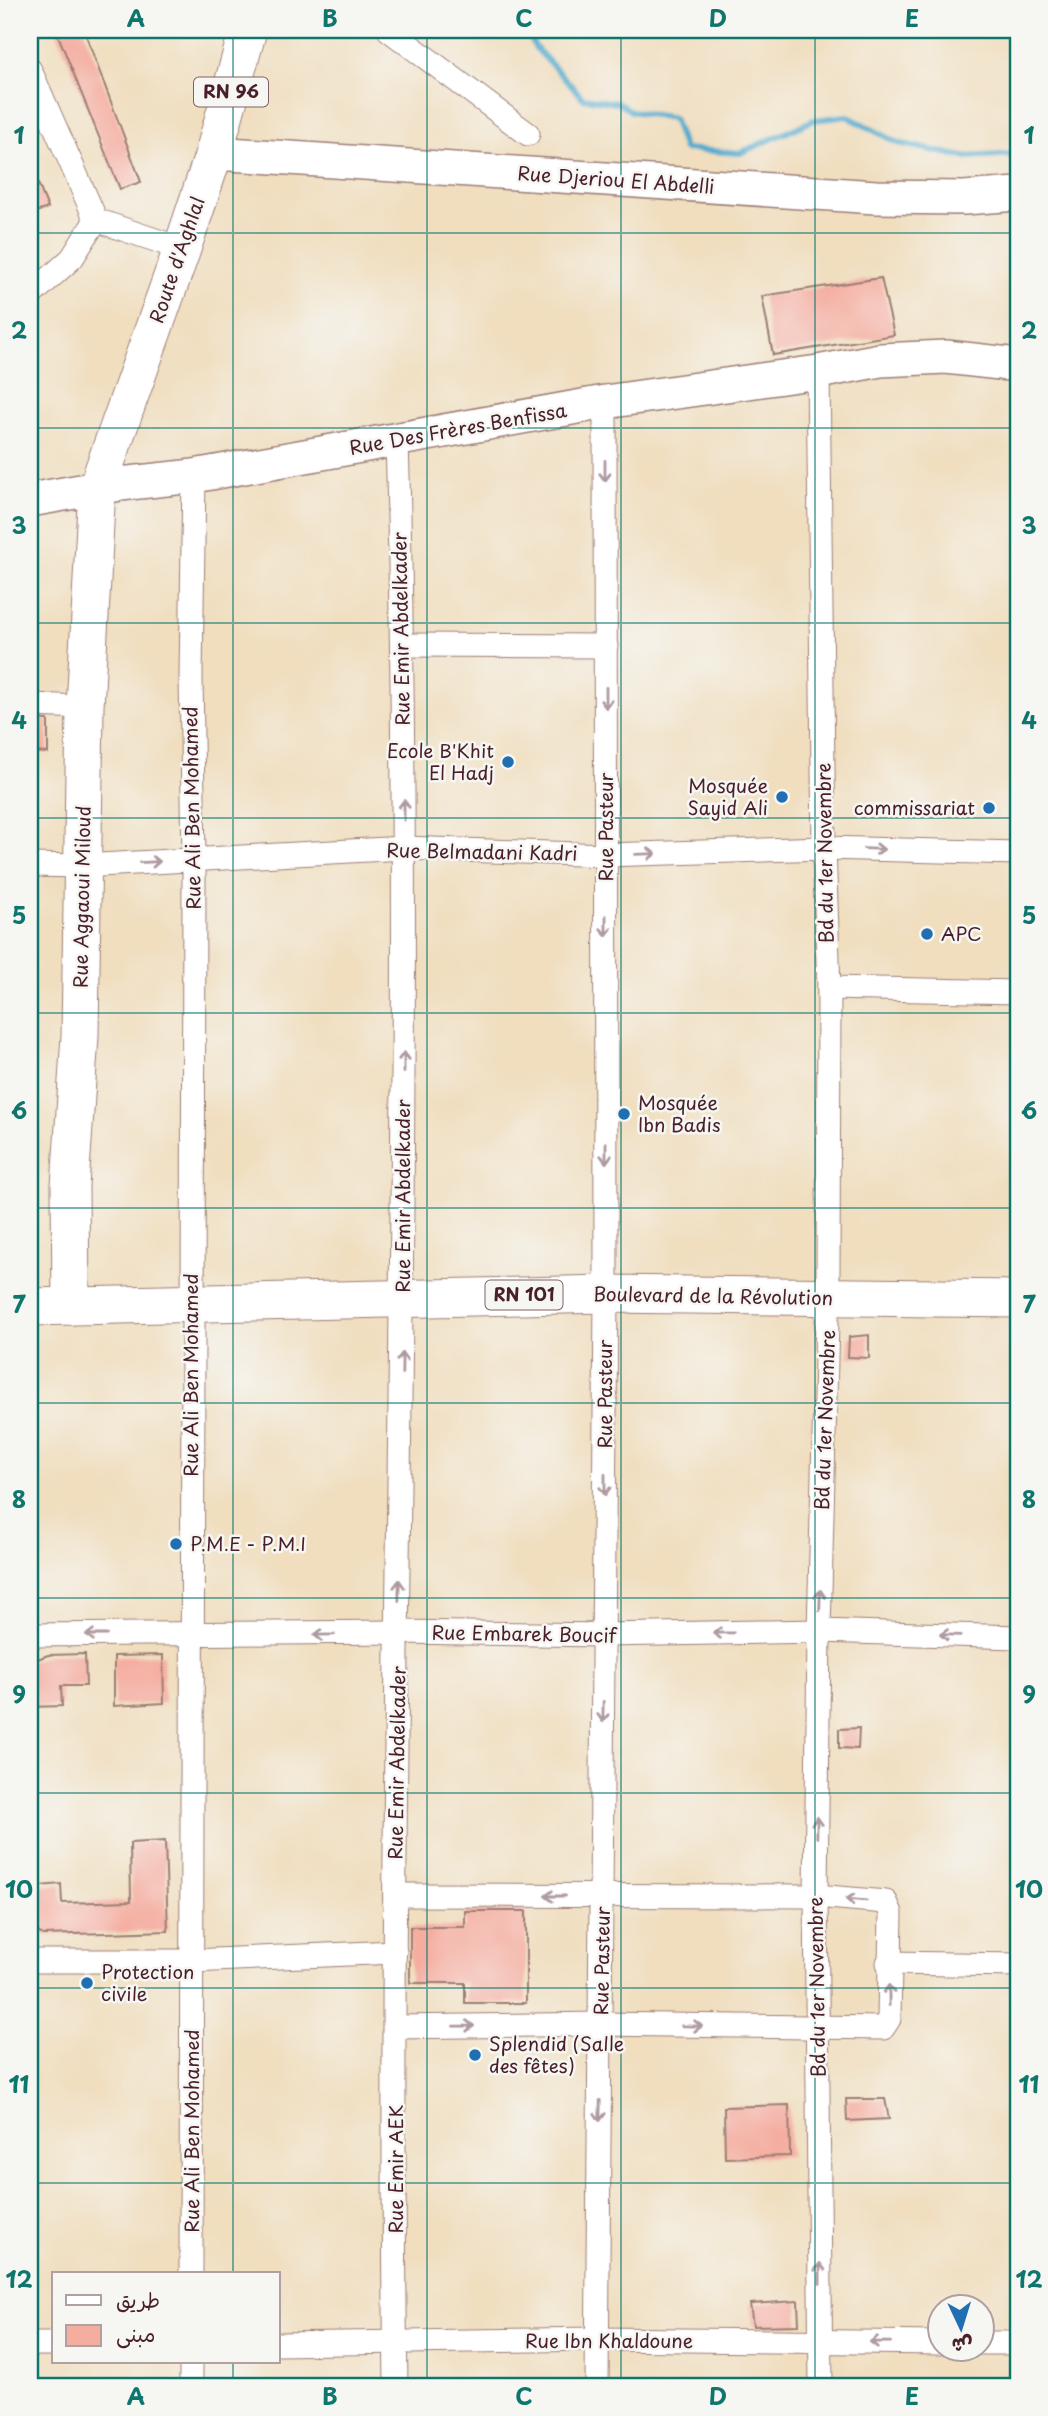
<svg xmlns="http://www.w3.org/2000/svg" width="1048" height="2416" viewBox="0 0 1048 2416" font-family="'Playpen Sans','Playpen Sans Arabic',sans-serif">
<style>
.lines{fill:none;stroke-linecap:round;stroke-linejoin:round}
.stream{stroke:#51aace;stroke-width:6}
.building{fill:#f5ada0}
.street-casing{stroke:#9d7e75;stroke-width:25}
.secondary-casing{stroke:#9d7e75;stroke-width:36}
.primary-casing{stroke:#9d7e75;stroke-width:39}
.street{stroke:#fff;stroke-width:23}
.secondary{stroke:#fff;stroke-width:33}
.primary{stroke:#fff;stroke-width:37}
.oneway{stroke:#ae9aa0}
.grid{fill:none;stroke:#0f766e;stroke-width:2;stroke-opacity:0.55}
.poi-dot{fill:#1f6fb2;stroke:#f6f6f2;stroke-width:2.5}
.labels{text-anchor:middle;stroke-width:5;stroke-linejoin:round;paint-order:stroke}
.shield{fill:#f6f6f2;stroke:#7e6067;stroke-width:2}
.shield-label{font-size:18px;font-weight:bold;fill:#4a1f2b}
.street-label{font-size:19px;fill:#4a1f2b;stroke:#f6f6f2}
.poi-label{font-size:19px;fill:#4a1f2b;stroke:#f6f6f2;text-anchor:start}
.neatline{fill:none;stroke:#0f766e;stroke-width:2.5}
.grid-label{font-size:23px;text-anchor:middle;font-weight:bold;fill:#0f766e}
</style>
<rect width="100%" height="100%" fill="#f6f6f2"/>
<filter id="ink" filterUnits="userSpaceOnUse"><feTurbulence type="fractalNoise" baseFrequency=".0143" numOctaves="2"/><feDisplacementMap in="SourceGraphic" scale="14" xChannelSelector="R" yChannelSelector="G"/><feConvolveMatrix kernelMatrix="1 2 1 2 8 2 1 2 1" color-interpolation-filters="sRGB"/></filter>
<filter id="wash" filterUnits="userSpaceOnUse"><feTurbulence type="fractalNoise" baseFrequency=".00686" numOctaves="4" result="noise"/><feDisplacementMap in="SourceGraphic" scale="28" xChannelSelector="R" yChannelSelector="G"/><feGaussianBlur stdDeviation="1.57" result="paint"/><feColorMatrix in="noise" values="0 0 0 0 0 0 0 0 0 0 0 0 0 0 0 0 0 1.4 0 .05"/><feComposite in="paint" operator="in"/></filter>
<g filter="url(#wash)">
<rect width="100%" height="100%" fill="#f0debf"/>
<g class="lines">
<polyline class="stream" points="526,30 535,47 583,98 618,103 631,111 673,118 684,149 740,153 814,120 847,116 898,143 964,157 1018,154"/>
</g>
<g id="blocks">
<g class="building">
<polygon points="56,30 84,30 141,182 120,189"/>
<polygon points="30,164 48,208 30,214"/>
<polygon points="881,278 894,335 773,355 762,296"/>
<polygon points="30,719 48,720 48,753 30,752"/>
<polygon points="869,1335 869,1358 848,1357 849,1337"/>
<polygon points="85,1654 86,1686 61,1686 62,1706 30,1707 30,1662 48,1655"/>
<polygon points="163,1655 164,1703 114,1706 114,1656"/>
<polygon points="859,1728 858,1749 839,1748 839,1729"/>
<polygon points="165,1841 168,1931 43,1935 30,1927 30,1887 61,1884 62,1903 131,1901 130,1843"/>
<polygon points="465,1911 526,1911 526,2003 465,2003 465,1983 410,1983 410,1927 465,1927"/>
<polygon points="846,2099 885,2099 889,2119 847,2121"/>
<polygon points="789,2105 790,2156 725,2158 724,2107"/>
<polygon points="798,2301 799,2325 753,2326 750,2304"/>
</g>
</g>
</g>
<g filter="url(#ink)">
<use href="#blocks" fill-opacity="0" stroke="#9d7e75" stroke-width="2"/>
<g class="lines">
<defs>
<g id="street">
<polyline points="389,30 528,134"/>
<polyline points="30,70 96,220 182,249"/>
<polyline points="30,296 72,258 96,220"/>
<polyline points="818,372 824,848 829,988 828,1281 819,1631 816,1896 821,2386"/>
<polyline points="403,645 606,646"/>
<polyline points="30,705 85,707"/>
<polyline points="30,865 82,866 404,848 606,855 824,848 1018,853"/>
<polyline points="829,988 1018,992"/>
<polyline points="30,1635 399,1632 604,1635 819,1631 1018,1637"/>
<polyline points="395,1895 816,1896 886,1902 891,1913 889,2019 883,2028 601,2024 396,2027"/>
<polyline points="30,1961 192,1961 395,1952"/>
<polyline points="888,1963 1018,1965"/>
<polyline points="191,2274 194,860 191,676 194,476"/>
<polyline points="982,2343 1018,2343"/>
<polyline points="30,2344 54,2344"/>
<polyline points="278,2344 597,2339 940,2343"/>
<polyline points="191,2386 191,2362"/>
<path d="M396 2386C386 1737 416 1089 397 440"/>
<polyline points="597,2386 606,1294 605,402"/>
</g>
<g id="secondary">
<polyline points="214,153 876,197 964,198 1018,194"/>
<polyline points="30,500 120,484 194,476 605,402 818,372 880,360 946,357 1018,365"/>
</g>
<g id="primary">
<polyline points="71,1306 70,1186 80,1036 85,707 97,488 182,249 214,153 248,30"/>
<polyline points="30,1307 606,1294 1018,1299"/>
</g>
</defs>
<use href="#street" class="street-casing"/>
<use href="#secondary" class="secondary-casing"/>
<use href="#primary" class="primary-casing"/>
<use href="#street" class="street"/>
<use href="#secondary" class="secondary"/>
<use href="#primary" class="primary"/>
</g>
<defs><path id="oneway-shaft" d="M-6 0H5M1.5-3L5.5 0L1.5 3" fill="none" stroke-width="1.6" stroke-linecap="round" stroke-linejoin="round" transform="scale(1.75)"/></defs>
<g class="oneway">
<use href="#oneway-shaft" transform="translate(605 471) rotate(90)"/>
<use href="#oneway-shaft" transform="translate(606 698) rotate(90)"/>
<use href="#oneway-shaft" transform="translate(404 810) rotate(-90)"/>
<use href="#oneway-shaft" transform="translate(874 849) rotate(2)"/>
<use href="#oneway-shaft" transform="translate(646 854) rotate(-2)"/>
<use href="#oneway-shaft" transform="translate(150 862) rotate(-3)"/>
<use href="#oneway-shaft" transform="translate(606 926) rotate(90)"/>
<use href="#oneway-shaft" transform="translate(404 1062) rotate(-90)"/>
<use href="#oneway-shaft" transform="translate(606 1153) rotate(90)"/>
<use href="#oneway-shaft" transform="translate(402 1363) rotate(-89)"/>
<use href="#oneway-shaft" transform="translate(605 1485) rotate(90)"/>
<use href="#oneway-shaft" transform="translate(399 1590) rotate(-89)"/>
<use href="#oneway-shaft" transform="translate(820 1600) rotate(-88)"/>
<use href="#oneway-shaft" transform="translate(723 1633) rotate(179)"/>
<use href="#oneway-shaft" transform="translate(96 1635) rotate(180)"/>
<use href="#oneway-shaft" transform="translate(324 1635) rotate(179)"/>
<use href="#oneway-shaft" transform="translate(950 1635) rotate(-178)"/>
<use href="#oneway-shaft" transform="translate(603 1712) rotate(91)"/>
<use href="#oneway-shaft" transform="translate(817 1827) rotate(-89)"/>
<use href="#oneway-shaft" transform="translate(555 1896) rotate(-180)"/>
<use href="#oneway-shaft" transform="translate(856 1900) rotate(-175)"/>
<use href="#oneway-shaft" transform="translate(889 1995) rotate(-91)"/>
<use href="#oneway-shaft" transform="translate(464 2026) rotate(-1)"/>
<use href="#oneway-shaft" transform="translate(692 2026) rotate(1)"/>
<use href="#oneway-shaft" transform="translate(600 2111) rotate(91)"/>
<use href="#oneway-shaft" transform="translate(820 2273) rotate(-90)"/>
<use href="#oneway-shaft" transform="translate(880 2342) rotate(-179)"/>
</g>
</g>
<path class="grid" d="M233 30V2274M427 30V2386M621 30V2386M815 30V2386M30 233H1018M30 428H1018M30 623H1018M30 818H1018M30 1013H1018M30 1208H1018M30 1403H1018M30 1598H1018M30 1793H1018M30 1988H1018M30 2183H1018M233 2362V2386"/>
<g class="poi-dot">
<circle cx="508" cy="762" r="7"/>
<circle cx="782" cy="797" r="7"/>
<circle cx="989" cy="808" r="7"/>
<circle cx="927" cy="934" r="7"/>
<circle cx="624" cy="1114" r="7"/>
<circle cx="176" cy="1544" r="7"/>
<circle cx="87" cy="1983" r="7"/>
<circle cx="475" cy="2055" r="7"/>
</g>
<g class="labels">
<g class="shield">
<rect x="194" y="77.5" width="74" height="29" rx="5"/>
<rect x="485.5" y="1280.5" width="77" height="29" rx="5"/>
</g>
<g class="shield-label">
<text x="231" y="98">RN 96</text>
<text x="524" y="1301">RN 101</text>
</g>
<g class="street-label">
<text transform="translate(616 180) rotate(4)" y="7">Rue Djeriou El Abdelli</text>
<text transform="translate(177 260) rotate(-71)" y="7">Route d'Aghlal</text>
<text transform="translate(458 429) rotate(-10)" y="7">Rue Des Frères Benfissa</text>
<text transform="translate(401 629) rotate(-91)" y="7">Rue Emir Abdelkader</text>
<text transform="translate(192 808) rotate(-91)" y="7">Rue Ali Ben Mohamed</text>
<text transform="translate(606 827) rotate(-90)" y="7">Rue Pasteur</text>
<text transform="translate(482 852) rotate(1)" y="7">Rue Belmadani Kadri</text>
<text transform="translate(825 853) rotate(-91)" y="7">Bd du 1er Novembre</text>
<text transform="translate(82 897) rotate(-89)" y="7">Rue Aggaoui Miloud</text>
<text transform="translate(403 1196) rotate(-90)" y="7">Rue Emir Abdelkader</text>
<text transform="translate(713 1296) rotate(1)" y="7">Boulevard de la Révolution</text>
<text transform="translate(191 1375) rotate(-90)" y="7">Rue Ali Ben Mohamed</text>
<text transform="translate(605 1394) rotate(-90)" y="7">Rue Pasteur</text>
<text transform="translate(825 1420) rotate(-88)" y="7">Bd du 1er Novembre</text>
<text transform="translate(524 1634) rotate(1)" y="7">Rue Embarek Boucif</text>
<text transform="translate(397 1763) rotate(-89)" y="7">Rue Emir Abdelkader</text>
<text transform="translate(602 1961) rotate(-89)" y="7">Rue Pasteur</text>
<text transform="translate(817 1987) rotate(-91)" y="7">Bd du 1er Novembre</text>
<text transform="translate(192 2131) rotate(-90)" y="7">Rue Ali Ben Mohamed</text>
<text transform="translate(396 2169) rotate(-90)" y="7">Rue Emir AEK</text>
<text x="609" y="2348">Rue Ibn Khaldoune</text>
</g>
<g class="poi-label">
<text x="494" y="758" text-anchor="end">Ecole B'Khit<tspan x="494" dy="22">El Hadj</tspan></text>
<text x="768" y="793" text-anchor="end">Mosquée<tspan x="768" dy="22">Sayid Ali</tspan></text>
<text x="975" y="815" text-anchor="end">commissariat</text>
<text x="941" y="941">APC</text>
<text x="638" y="1110">Mosquée<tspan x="638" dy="22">Ibn Badis</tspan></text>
<text x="190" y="1551">P.M.E - P.M.I</text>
<text x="101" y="1979">Protection<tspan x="101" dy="22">civile</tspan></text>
<text x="489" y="2051">Splendid (Salle<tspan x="489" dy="22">des fêtes)</tspan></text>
</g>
</g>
<rect width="1048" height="2416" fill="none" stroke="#f6f6f2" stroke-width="77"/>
<rect x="52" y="2272" width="228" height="91" fill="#f6f6f2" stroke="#b1a0a2" stroke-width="2"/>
<rect x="66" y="2295" width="35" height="10" fill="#ffffff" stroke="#b1a0a2" stroke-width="2"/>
<text x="116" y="2308" font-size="21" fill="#4a1f2b">طريق</text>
<rect x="66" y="2325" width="35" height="21" fill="#f5ada0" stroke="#b1a0a2" stroke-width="2"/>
<text x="116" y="2342" font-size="21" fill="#4a1f2b">مبنى</text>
<g transform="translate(961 2328) rotate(176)"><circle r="33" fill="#f6f6f2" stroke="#b1a0a2" stroke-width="2"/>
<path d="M0-5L12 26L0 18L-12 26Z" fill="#1f6fb2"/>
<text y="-10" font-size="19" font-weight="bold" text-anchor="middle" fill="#4a1f2b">ش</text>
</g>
<rect x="38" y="38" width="972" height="2340" class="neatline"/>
<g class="grid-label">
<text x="136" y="27">A</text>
<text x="330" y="27">B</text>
<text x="524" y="27">C</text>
<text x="718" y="27">D</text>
<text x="912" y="27">E</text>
<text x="19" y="144">1</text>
<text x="1029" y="144">1</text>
<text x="19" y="339">2</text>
<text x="1029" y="339">2</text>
<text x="19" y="534">3</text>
<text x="1029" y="534">3</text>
<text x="19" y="729">4</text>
<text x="1029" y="729">4</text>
<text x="19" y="924">5</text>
<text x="1029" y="924">5</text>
<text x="19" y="1119">6</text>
<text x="1029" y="1119">6</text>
<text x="19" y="1313">7</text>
<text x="1029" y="1313">7</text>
<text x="19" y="1508">8</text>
<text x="1029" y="1508">8</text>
<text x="19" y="1703">9</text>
<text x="1029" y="1703">9</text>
<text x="19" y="1898">10</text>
<text x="1029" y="1898">10</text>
<text x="19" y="2093">11</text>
<text x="1029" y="2093">11</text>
<text x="19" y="2288">12</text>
<text x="1029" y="2288">12</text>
<text x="136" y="2405">A</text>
<text x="330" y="2405">B</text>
<text x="524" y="2405">C</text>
<text x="718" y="2405">D</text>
<text x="912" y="2405">E</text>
</g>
</svg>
